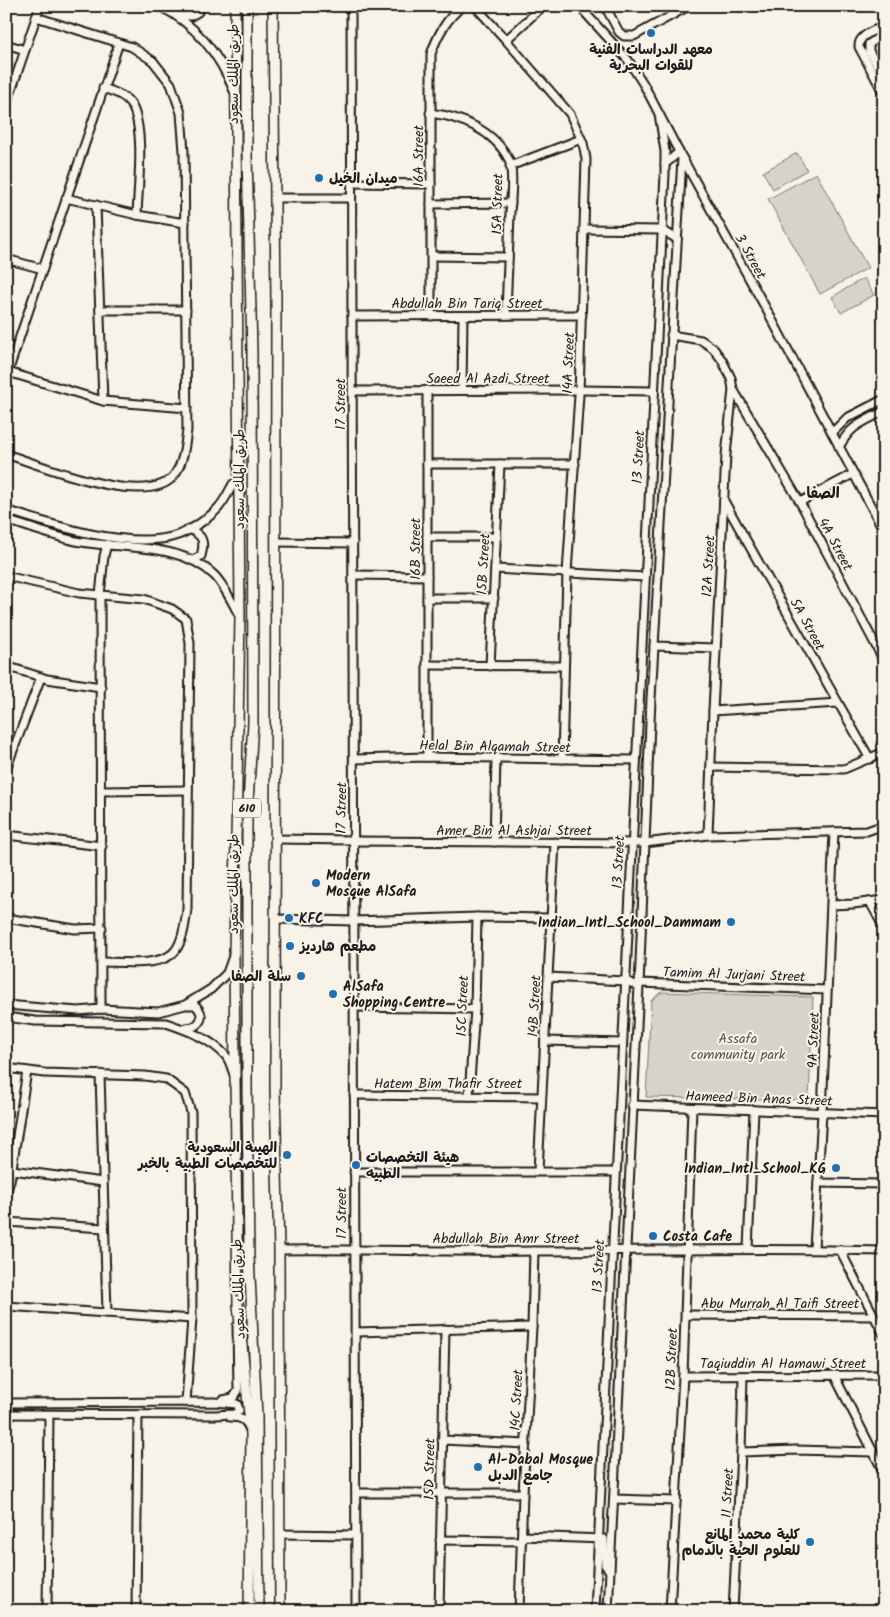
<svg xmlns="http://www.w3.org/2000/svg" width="890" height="1617" viewBox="0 0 890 1617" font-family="Kalam,'Playpen Sans Arabic',sans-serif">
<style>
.green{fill:#d7d3cb;stroke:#7a7874}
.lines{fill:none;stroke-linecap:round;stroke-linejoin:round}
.minor-casing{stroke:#1c1c1c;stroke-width:11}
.major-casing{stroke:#1c1c1c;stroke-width:12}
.minor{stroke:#f7f3e8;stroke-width:7}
.major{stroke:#f7f3e8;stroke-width:9}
.poi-dot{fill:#1f6fb2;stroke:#f7f3e8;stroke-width:2}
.labels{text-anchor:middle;stroke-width:4;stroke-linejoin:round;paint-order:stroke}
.shield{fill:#f7f3e8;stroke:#5e5c59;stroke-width:1}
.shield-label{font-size:12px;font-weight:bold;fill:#1c1c1c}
.poi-label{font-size:14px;font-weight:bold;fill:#1c1c1c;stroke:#f7f3e8;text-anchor:start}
.street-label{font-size:14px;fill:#1c1c1c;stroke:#f7f3e8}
.park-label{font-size:14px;fill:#545351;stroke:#f7f3e8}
.neighbourhood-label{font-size:15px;font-weight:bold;fill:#1c1c1c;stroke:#f7f3e8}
</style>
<rect width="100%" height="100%" fill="#f7f3e8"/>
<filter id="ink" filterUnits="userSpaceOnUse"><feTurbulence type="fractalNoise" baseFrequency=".02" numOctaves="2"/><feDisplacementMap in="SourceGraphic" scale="10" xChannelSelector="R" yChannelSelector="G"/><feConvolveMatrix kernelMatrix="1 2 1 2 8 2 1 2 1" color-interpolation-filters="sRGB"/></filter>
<g filter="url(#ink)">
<g class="green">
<polygon points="797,153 807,170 773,189 763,172"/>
<polygon points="816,173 868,268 820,294 768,199"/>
<polygon points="864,278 874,295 841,313 832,297"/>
<polygon points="661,992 813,997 809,1100 646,1097 651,1001"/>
</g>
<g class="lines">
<defs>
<g id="minor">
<path d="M159 6C195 23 220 55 234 91"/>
<polyline points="351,6 356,1611"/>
<polyline points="475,6 506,40 570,114 583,143 586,159 579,395 567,573 562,759"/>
<polyline points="579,6 628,60 644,85 679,152 769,314 884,531"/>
<polyline points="605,6 619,32 624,36 634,36 689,6"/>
<polyline points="178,16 191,16 198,12 199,6"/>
<path d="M884 26C874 31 858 35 859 47L884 94"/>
<polyline points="884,34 869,44 869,51 884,78"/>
<polyline points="506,40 543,6"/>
<polyline points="6,44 25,50"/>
<path d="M103 88C114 92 126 95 132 106 145 130 138 187 137 215"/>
<polyline points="6,106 40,6"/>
<path d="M430 113C461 117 494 130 509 160 514 171 511 199 510 213 509 247 507 281 506 315"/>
<polyline points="665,164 679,152"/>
<polyline points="510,166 581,139"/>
<polyline points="351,183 431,184"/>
<polyline points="66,198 137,215 185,223"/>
<polyline points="275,198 351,198"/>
<polyline points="431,204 511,203"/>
<polyline points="96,205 103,401"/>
<polyline points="585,229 662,230 677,239"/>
<polyline points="431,256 508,257"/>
<polyline points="6,259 43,269"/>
<polyline points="100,310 186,310"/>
<polyline points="352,316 582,315"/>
<path d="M431 316V54C438 34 446 20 462 6"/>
<polyline points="671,335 701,340 713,348 722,360 731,378 733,389 726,455 713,711 708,835"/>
<polyline points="8,372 103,401 187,408"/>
<polyline points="6,378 119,43"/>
<polyline points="733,389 800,502 884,661"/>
<polyline points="462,390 463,316"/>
<polyline points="353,391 580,390 654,391"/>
<polyline points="832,433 847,418 884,399"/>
<path d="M839 447C852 424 862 423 884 411"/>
<path d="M6 454C40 465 151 511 175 474 184 461 185 445 187 430L184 152 181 113 171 84 153 61 132 47 36 17"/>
<polyline points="427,464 575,464"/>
<polyline points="724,501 870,759"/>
<polyline points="800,502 853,474"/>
<path d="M6 510C52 525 132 551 178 535 190 531 212 516 219 507 225 500 229 491 233 484"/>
<path d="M6 520C29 527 52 536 76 541 121 550 179 541 215 576 225 587 232 602 239 615"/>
<path d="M189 529C203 535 205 542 201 556L193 560"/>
<polyline points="427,537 497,537"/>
<polyline points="276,542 353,543"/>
<polyline points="495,569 645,577"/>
<polyline points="354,575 427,576"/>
<path d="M6 576 79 593 144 599 172 609 186 619 190 643 187 910C185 922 184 937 177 948 166 968 122 962 102 962"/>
<polyline points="427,598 494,598"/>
<polyline points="654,646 716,648"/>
<polyline points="427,665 564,666"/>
<polyline points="6,666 47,679 101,687"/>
<polyline points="490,666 500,464"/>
<polyline points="713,711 838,703"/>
<polyline points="427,757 427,390"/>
<polyline points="355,759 427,757 635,760"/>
<polyline points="711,767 844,769 884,752"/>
<polyline points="6,769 41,677"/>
<polyline points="101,791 188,790"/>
<polyline points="6,835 102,846"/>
<polyline points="276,839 353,840"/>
<polyline points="353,841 645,843 708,835 867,831 884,825"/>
<polyline points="494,842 496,758"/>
<polyline points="870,902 884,928"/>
<polyline points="832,905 853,904 884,900"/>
<polyline points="6,918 75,929 102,928"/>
<polyline points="276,919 354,921 477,917 550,918"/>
<polyline points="548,977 625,981 639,986"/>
<polyline points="639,983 827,990"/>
<polyline points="6,1005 78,1011 101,1009 158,1012 185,1005 211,989 227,973 233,956"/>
<polyline points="355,1007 475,1009"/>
<polyline points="101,1009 100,595 104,556 107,544"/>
<path d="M6 1017 35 1021 166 1023C187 1030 211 1039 226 1056 230 1061 232 1069 234 1075"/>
<path d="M185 1028C200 1028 207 1016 195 1005H188"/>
<polyline points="545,1041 622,1043"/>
<polyline points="6,1068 44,1073 145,1076 166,1079 185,1093 191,1112 192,1319 186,1402"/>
<polyline points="100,1074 107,1313"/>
<polyline points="354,1095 541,1097"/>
<polyline points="469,1096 475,1009 477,917"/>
<polyline points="632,1105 884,1115"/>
<polyline points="12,1170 103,1182"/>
<polyline points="538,1171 555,842"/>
<polyline points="354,1172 615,1172"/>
<polyline points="818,1183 884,1184"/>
<polyline points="6,1193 10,1181 27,1071"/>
<polyline points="6,1222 104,1228"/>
<polyline points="814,1248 822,1113 834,832"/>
<polyline points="748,1249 754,1110"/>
<path d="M279 1250C365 1249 450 1252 536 1251 652 1251 768 1247 884 1251"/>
<polyline points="840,1250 884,1335"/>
<polyline points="6,1306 192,1319"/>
<polyline points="686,1315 874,1316"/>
<polyline points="356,1332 532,1327"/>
<polyline points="834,1375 884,1473"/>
<polyline points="683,1376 884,1375"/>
<polyline points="223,1400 233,1398 238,1391 237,1326"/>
<polyline points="6,1403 214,1402 237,1404 239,1409 239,1411 234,1414 215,1415 6,1414"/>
<path d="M230 1417C239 1417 246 1419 249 1428"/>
<polyline points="442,1440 526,1444"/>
<polyline points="741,1452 796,1450 873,1452"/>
<polyline points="357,1493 523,1493"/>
<polyline points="614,1499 676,1501"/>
<polyline points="280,1534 356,1535"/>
<polyline points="522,1536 604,1539 605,1565 610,1571"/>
<polyline points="440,1540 522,1541"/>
<polyline points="47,1611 49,1415"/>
<polyline points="136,1611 138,1415"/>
<polyline points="439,1611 445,1329"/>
<polyline points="519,1611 523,1493 532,1327 534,1251"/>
<polyline points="595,1611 665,174 665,151 659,114"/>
<polyline points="608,1611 639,986 651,699 682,158"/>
<polyline points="670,1611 683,1376 692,1108"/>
<polyline points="733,1611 741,1452 743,1376"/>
</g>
<g id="major">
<polyline points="235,6 240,616 234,953 235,1077 238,1305 251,1434 249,1611"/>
<polyline points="247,6 247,155 252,351 253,723 247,818 247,1088 249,1257 257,1416 259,1611"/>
<polyline points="273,6 276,301 275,1089 279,1250 280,1611"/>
</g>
</defs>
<use href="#minor" class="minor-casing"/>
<use href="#major" class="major-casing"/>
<use href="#minor" class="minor"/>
<use href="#major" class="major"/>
</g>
</g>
<g class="poi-dot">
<circle cx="651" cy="33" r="5"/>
<circle cx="319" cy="178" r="5"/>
<circle cx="316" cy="883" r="5"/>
<circle cx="289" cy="918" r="5"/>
<circle cx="731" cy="922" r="5"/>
<circle cx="290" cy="946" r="5"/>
<circle cx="301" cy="976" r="5"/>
<circle cx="333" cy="994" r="5"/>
<circle cx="287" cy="1155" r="5"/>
<circle cx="356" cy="1165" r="5"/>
<circle cx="836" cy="1168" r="5"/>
<circle cx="653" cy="1236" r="5"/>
<circle cx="478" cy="1467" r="5"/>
<circle cx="810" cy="1542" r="5"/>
</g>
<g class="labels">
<rect class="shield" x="233" y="798.5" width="28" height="19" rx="4"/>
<g class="shield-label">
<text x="247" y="812">610</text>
</g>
<g class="poi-label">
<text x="651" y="54" text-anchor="middle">معهد الدراسات الفنية<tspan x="651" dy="16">للقوات البحرية</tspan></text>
<text x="329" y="183">ميدان الخيل</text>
<text x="326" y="880">Modern<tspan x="326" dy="16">Mosque AlSafa</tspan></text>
<text x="299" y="923">KFC</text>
<text x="721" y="927" text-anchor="end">Indian_Intl_School_Dammam</text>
<text x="300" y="951">مطعم هارديز</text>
<text x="291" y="981" text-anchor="end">سلة الصفا</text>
<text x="343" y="991">AlSafa<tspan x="343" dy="16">Shopping Centre</tspan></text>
<text x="277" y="1152" text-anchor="end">الهيىة السعودية<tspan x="277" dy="16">للتخصصات الطبية بالخبر</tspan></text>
<text x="366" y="1162">هيئة التخصصات<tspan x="366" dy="16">الطبيه</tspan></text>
<text x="826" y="1173" text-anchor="end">Indian_Intl_School_KG</text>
<text x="663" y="1241">Costa Cafe</text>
<text x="488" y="1464">Al-Dabal Mosque<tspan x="488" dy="16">جامع الدبل</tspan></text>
<text x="800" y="1539" text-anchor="end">كلية محمد المانع<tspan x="800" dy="16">للعلوم الحية بالدمام</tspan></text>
</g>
<g class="street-label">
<text transform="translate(233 74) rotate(-90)" y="5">طريق الملك سعود</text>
<text transform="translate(418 156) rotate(-90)" y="5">16A Street</text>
<text transform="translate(497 204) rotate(-89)" y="5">15A Street</text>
<text transform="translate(751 256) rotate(61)" y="5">3 Street</text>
<text x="467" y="308">Abdullah Bin Tariq Street</text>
<text transform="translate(568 363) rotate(-88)" y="5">14A Street</text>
<text x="488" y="383">Saeed Al Azdi Street</text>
<text transform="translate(340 404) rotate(-90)" y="5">17 Street</text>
<text transform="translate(638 457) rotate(-87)" y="5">13 Street</text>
<text transform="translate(239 479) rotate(-90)" y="5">طريق الملك سعود</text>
<text transform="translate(836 544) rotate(62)" y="5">4A Street</text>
<text transform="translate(415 549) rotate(-90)" y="5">16B Street</text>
<text transform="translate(483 564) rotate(-87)" y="5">15B Street</text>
<text transform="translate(708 566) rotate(-87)" y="5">12A Street</text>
<text transform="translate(808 624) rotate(61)" y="5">5A Street</text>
<text transform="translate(495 746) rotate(1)" y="5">Helal Bin Alqamah Street</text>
<text transform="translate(341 808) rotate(-89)" y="5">17 Street</text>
<text x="514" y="835">Amer Bin Al Ashjai Street</text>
<text transform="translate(618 862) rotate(-87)" y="5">13 Street</text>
<text transform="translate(233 884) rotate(-90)" y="5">طريق الملك سعود</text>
<text transform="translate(734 974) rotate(2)" y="5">Tamim Al Jurjani Street</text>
<text transform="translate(462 1006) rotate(-88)" y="5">15C Street</text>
<text transform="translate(534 1006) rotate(-87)" y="5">14B Street</text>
<text transform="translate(813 1040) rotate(-88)" y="5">9A Street</text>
<text x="448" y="1088">Hatem Bim Thafir Street</text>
<text transform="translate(759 1098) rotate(2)" y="5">Hameed Bin Anas Street</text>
<text transform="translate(341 1213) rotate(-90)" y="5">17 Street</text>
<text x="506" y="1243">Abdullah Bin Amr Street</text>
<text transform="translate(598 1266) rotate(-87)" y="5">13 Street</text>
<text transform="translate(238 1289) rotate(-92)" y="5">طريق الملك سعود</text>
<text x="780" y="1308">Abu Murrah Al Taifi Street</text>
<text transform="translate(671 1359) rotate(-88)" y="5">12B Street</text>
<text x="783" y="1368">Taqiuddin Al Hamawi Street</text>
<text transform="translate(516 1400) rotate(-87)" y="5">14C Street</text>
<text transform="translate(429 1469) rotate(-89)" y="5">15D Street</text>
<text transform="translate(727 1493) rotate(-87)" y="5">11 Street</text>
</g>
<g class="park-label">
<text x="738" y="1043">Assafa<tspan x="738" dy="16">community park</tspan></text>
</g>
<g class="neighbourhood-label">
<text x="823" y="498">الصفا</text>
</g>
</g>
<rect width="890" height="1617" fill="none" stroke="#f7f3e8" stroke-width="25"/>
<rect x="12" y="12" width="865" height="1592" fill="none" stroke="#1c1c1c" stroke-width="2" filter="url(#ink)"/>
</svg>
